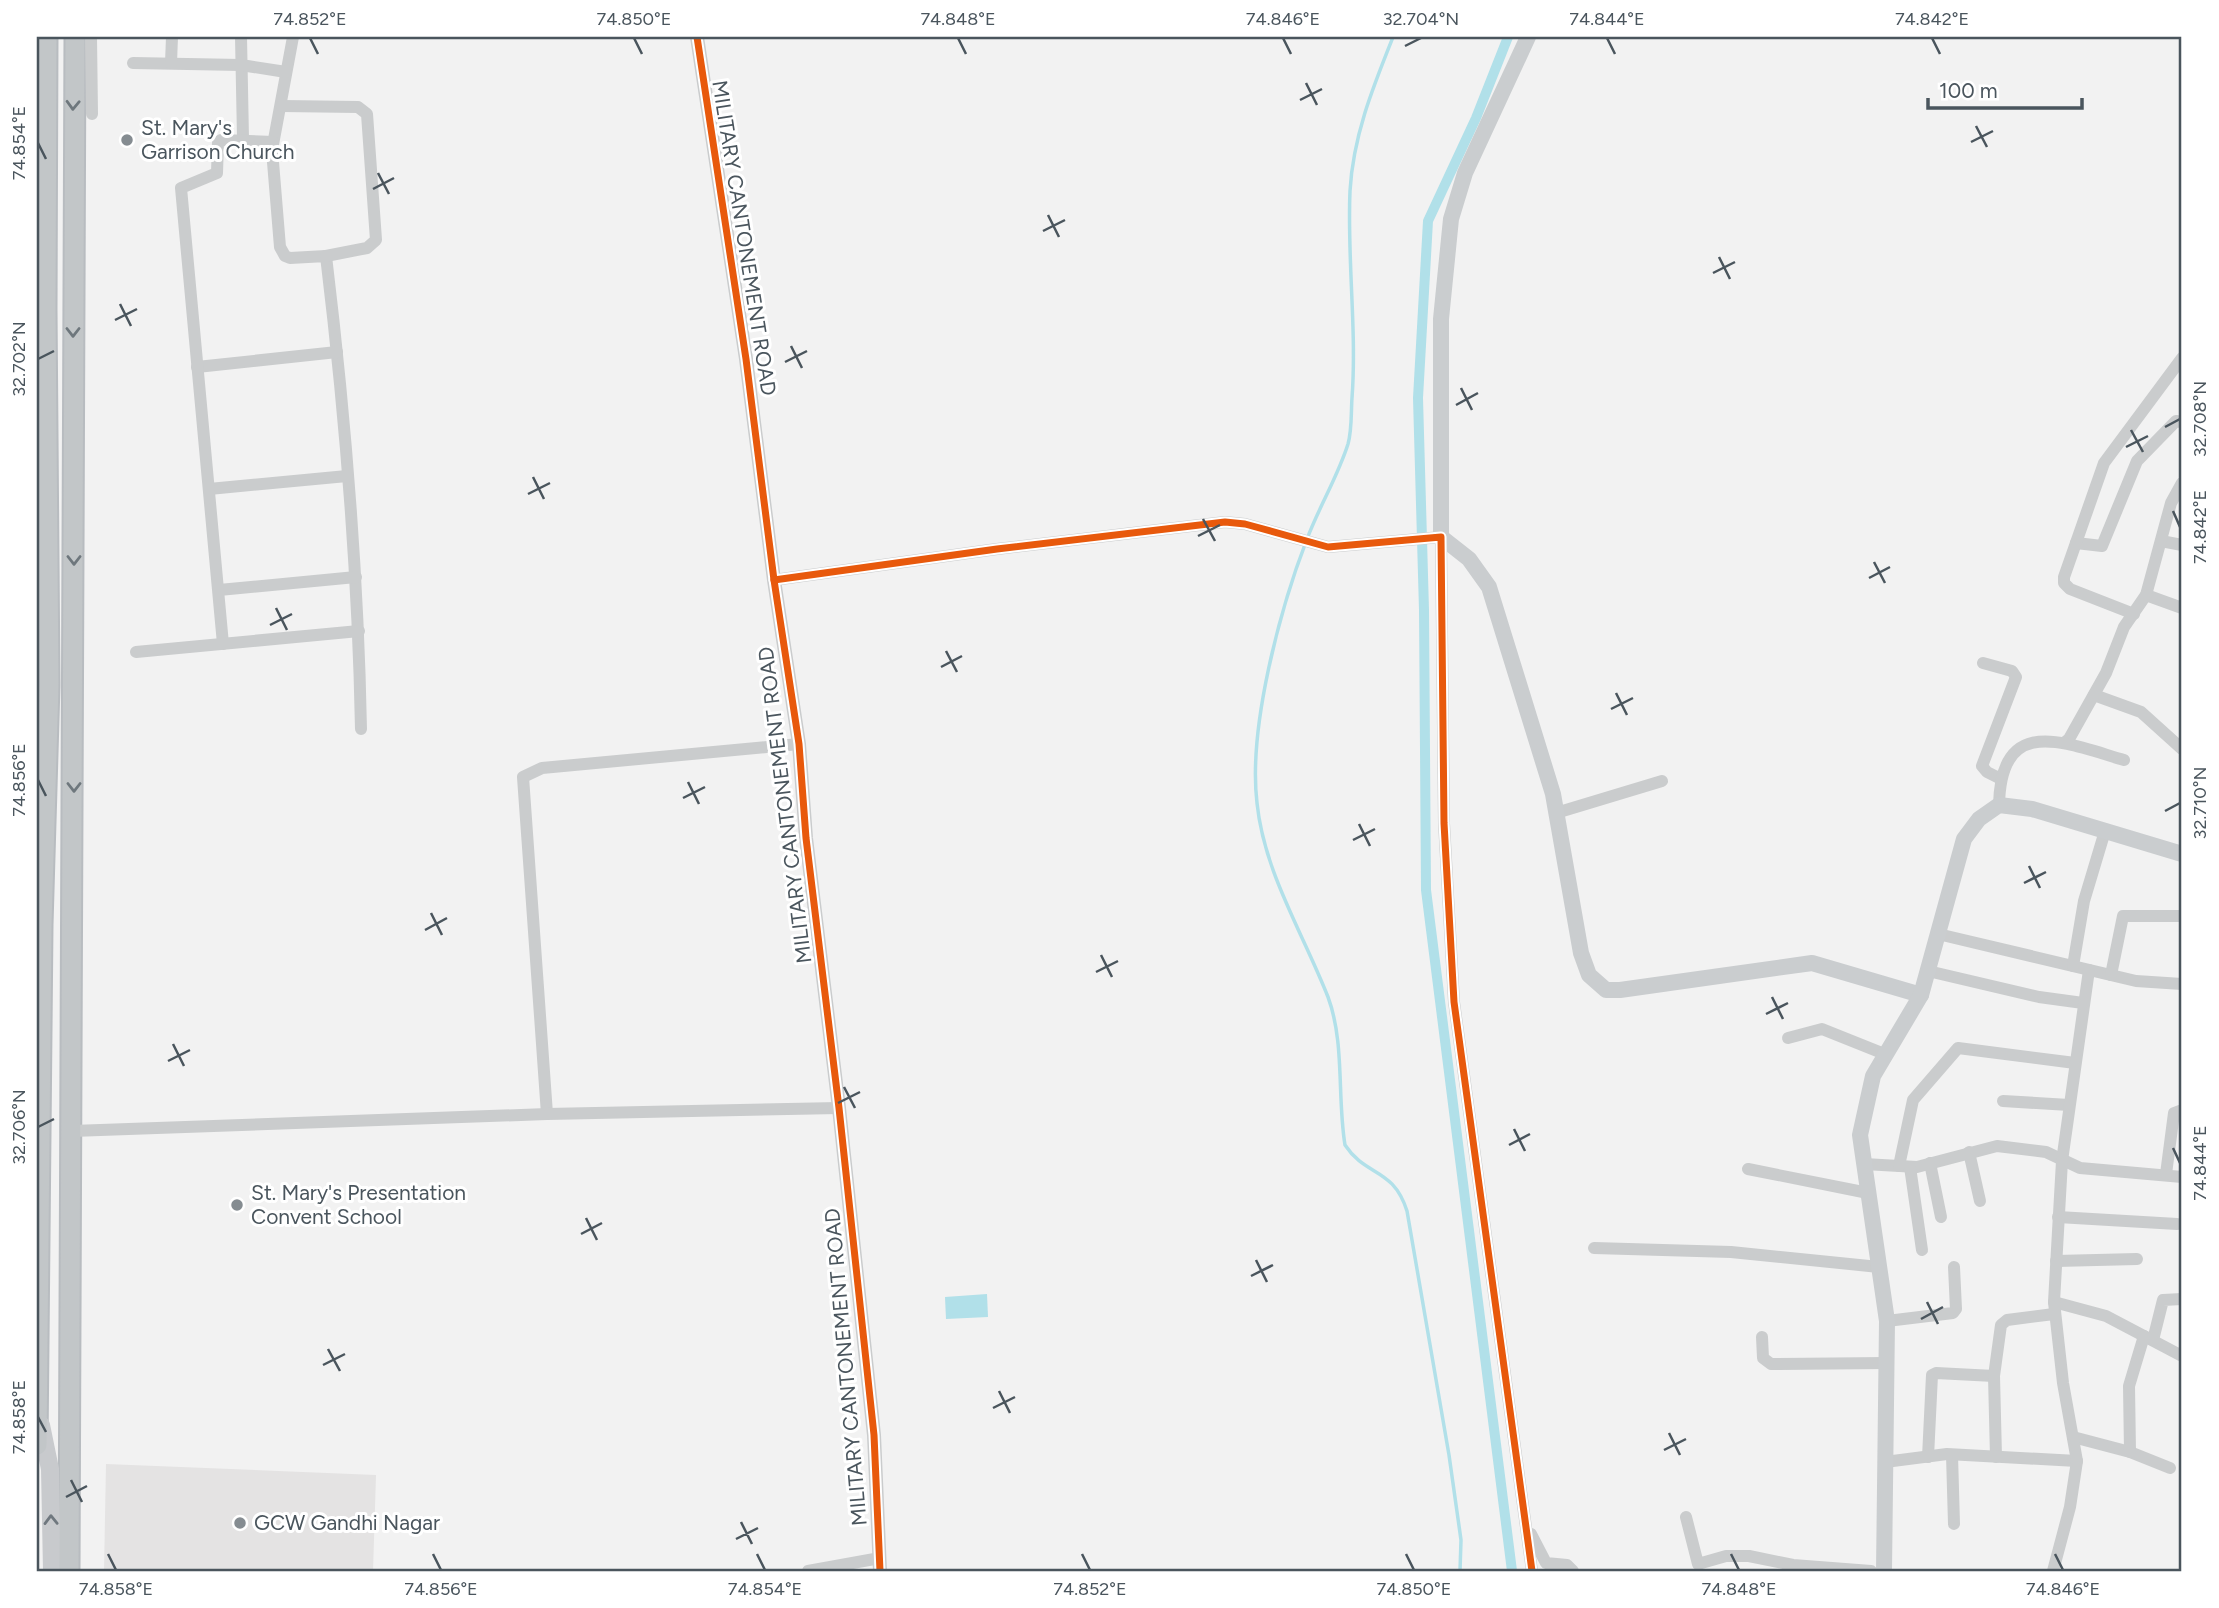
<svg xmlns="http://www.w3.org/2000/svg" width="2219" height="1608" viewBox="0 0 2219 1608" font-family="Figtree,sans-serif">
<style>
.education{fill:#e4e3e3}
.water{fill:#b1e0e9}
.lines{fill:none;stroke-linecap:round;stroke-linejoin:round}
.stream{stroke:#b1e0e9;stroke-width:3.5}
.canal{stroke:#b1e0e9;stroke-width:10}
.trunk-casing{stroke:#b8bcc0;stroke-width:23}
.minor{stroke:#cacccd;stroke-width:12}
.tertiary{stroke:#cacccd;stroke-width:14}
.secondary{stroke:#cacdcf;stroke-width:16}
.primary{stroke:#c8cacd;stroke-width:18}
.trunk{stroke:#c2c6c8;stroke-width:19}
.cycleway-casing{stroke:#fff;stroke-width:11}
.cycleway{stroke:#e8590c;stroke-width:7}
.oneway{stroke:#6e777d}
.oneway2{stroke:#70787f}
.ticks{fill:none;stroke:#4a555d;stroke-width:2.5}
.poi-dot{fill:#858c91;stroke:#fff;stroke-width:2.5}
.labels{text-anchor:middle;stroke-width:6;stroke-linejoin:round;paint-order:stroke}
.poi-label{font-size:21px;fill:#4a555d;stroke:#fff;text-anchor:start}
.street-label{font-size:21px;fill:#4a555d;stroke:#fff}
.neatline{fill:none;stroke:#4a555d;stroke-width:2.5}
.ticks-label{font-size:18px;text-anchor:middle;fill:#4a555d}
</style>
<rect width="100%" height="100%" fill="#f2f2f2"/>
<polygon class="education" points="106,1464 376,1475 373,1571 104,1571"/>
<polygon class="water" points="987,1294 988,1317 946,1319 945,1297"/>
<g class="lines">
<path class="stream" d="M1393 37C1373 87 1353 136 1350 191 1347 260 1357 329 1352 398 1351 412 1352 430 1348 444 1338 476 1319 507 1307 539 1280 609 1248 728 1257 803 1264 872 1303 933 1328 997 1345 1043 1337 1097 1345 1145 1366 1177 1393 1167 1407 1211L1449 1455 1461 1540 1460 1571"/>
<polyline class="canal" points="1508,37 1476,118 1428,221 1418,398 1424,610 1426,890 1512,1571"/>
<defs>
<g id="trunk">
<polyline points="37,1445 42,925 49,685 46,309 47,37"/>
<polyline points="69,1571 75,37"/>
</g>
</defs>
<use href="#trunk" class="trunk-casing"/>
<g class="minor">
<polyline points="91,37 92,114"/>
<polyline points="241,37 243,139"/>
<path d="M293 37 272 150 280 247 285 256 290 258 326 256C345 413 358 571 361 729"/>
<polyline points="133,63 241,65 286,72"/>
<polyline points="171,63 172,37"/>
<polyline points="282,106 358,107 367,114 376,240 367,248 326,256"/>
<polyline points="197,367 337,352"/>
<polyline points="209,489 347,476"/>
<polyline points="2161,541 2182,545"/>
<polyline points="2076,543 2102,546 2137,461 2176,421 2182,422"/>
<polyline points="774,580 997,549 1225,522 1245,524 1328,547 1441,537 1444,823 1454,1002 1532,1571"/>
<polyline points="219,590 356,577"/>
<polyline points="2146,595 2182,608"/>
<polyline points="2134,614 2070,589 2064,583 2064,577 2104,463 2182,358"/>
<polyline points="223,644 181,188 217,173 218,142 221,140 273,142"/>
<polyline points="136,652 359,631"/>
<polyline points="1983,663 2012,671 2016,677 1982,766 1987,772 1999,778"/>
<polyline points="2094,695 2141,712 2182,749"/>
<polyline points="2064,743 2069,739 2106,673 2124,627 2146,595 2171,503 2182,483"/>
<path d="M1999 805C2001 713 2065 743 2124 760"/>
<polyline points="1556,813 1662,781"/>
<polyline points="1938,934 2136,981 2182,984"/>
<polyline points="2073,966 2084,901 2105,831"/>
<polyline points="1928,971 2039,997 2083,1003"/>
<polyline points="2111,975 2123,916 2182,916"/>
<polyline points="1788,1038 1822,1029 1887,1055"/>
<polyline points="2003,1101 2069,1105"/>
<polyline points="547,1114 523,777 542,768 799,744"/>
<polyline points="72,1131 547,1114 839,1108"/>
<polyline points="1969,1152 1980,1201"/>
<polyline points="1930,1163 1941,1217"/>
<polyline points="1864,1164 1917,1167 1997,1146 2046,1152 2080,1168 2182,1177"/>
<polyline points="1899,1166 1913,1100 1958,1048 2075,1063"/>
<polyline points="1910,1167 1922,1250"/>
<polyline points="1748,1169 1868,1193"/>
<polyline points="2166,1174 2174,1113 2182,1110"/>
<polyline points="2058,1217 2177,1224"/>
<polyline points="1594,1248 1731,1252 1879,1267"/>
<polyline points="2056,1261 2137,1259"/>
<polyline points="2054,1302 2106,1316 2182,1356"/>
<polyline points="1887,1321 1953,1313 1956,1309 1954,1267"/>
<polyline points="1762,1337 1763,1358 1771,1364 1887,1363"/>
<polyline points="2153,1340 2163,1300 2182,1299"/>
<polyline points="2073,1437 2130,1452 2170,1468"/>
<polyline points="2130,1452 2129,1386 2144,1336"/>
<polyline points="1952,1455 1954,1524"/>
<polyline points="1928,1457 1932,1375 1936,1373 1994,1376"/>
<polyline points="1996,1457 1994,1376 2001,1325 2007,1320 2054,1314"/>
<polyline points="1885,1462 1947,1454 2077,1461"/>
<polyline points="1686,1517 1698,1564 1726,1556 1749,1556 1793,1565 1871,1571"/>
<polyline points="1531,1534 1546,1563 1567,1565 1573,1571"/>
<polyline points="808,1571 880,1558"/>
<polyline points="2053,1571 2070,1507 2077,1461 2063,1383 2054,1302 2062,1161 2089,970"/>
</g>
<polyline class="tertiary" points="697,37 746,359 774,580 799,744 806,838 839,1108 874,1435 880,1571"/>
<g class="secondary">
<polyline points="1528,37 1465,173 1451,219 1441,319 1441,537 1469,559 1489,587 1553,794 1581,953 1589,975 1606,990 1620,990 1812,963 1921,995"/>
<polyline points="1884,1571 1887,1321 1860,1135 1873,1076 1921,995 1964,839 1979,819 1999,805 2032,809 2182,854"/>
</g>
<polyline class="primary" points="41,1425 50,1469 52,1571"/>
<use href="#trunk" class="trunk"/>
<defs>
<g id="cycleway">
<polyline points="697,37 746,359 774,580 799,744 806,838 839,1108 874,1435 880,1571"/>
<polyline points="774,580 997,549 1225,522 1245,524 1328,547 1441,537 1444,823 1454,1002 1532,1571"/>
</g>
</defs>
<use href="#cycleway" class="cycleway-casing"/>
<use href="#cycleway" class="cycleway"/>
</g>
<defs><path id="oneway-chevron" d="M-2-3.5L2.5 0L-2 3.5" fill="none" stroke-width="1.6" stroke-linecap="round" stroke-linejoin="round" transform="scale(1.75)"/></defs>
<g class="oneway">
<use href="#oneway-chevron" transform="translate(73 105) rotate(92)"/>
<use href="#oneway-chevron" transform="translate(73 332) rotate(90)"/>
<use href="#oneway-chevron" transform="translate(74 560) rotate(90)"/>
<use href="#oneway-chevron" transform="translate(74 787) rotate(90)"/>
</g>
<use class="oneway2" href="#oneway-chevron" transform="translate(51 1520) rotate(-91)"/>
<path class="ticks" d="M310 38 318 54M634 38 642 54M958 38 966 54M1283 38 1291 54M1607 38 1615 54M1932 38 1940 54M1405 46 1421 38M1306 83 1317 105M1300 100 1322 89M1976 126 1987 147M1971 142 1993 131M38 143 46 159M378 173 389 194M373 189 394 178M1048 215 1059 237M1043 231 1065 220M1719 257 1730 279M1713 273 1735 262M120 304 131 326M115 320 137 309M791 346 802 368M38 359 54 351M785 362 807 351M1461 388 1472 410M1456 405 1478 393M2165 427 2180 419M2131 430 2143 452M2126 447 2148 436M533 477 544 499M528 494 550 483M2173 511 2180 527M1203 519 1215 541M1198 536 1220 525M1874 562 1885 583M1869 578 1890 567M276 608 287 630M270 625 292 614M946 651 957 672M941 667 962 656M1616 693 1627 715M1611 709 1633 698M38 780 46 796M688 782 699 804M683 798 705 787M2165 811 2180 803M1359 824 1370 846M1353 840 1375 829M2029 866 2040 888M2024 883 2046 872M431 913 442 935M425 930 447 918M1101 955 1112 977M1096 972 1118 961M1772 997 1783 1019M1766 1014 1788 1003M173 1044 184 1066M168 1061 190 1050M844 1087 855 1108M838 1103 860 1092M38 1127 54 1119M1514 1129 1525 1151M1509 1145 1530 1134M2173 1148 2180 1163M586 1218 597 1240M581 1234 602 1223M1256 1260 1267 1282M1251 1276 1273 1265M1927 1302 1938 1324M1921 1319 1943 1307M328 1349 340 1371M323 1365 345 1354M999 1391 1010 1413M993 1408 1015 1397M38 1417 46 1432M1669 1433 1680 1455M1664 1450 1686 1439M71 1480 82 1502M66 1497 87 1486M741 1522 752 1544M736 1539 758 1528M108 1554 116 1570M433 1554 441 1570M757 1554 765 1570M1082 1554 1090 1570M1406 1554 1414 1570M1731 1554 1739 1570M2055 1554 2063 1570"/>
<g class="poi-dot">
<circle cx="127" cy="140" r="7"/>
<circle cx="237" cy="1205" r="7"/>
<circle cx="240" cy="1523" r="7"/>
</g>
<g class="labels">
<g class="poi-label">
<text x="141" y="135">St. Mary's<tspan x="141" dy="24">Garrison Church</tspan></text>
<text x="251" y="1200">St. Mary's Presentation<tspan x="251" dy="24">Convent School</tspan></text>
<text x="254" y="1530">GCW Gandhi Nagar</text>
</g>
<g class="street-label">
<text transform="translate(744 238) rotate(81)" y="7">MILITARY CANTONEMENT ROAD</text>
<text transform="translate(785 805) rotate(-97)" y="7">MILITARY CANTONEMENT ROAD</text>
<text transform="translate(846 1367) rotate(-95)" y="7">MILITARY CANTONEMENT ROAD</text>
</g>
</g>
<rect width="2219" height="1608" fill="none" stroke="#ffffff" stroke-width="77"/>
<path d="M1928 98v10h154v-10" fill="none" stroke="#4a555d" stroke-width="3.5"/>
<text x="1939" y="98" font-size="21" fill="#4a555d" stroke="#ffffff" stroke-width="5" paint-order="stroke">100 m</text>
<rect x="38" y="38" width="2142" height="1532" class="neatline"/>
<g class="ticks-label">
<text x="310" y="25">74.852°E</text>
<text x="634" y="25">74.850°E</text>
<text x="958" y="25">74.848°E</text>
<text x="1283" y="25">74.846°E</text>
<text x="1421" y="25">32.704°N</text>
<text x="1607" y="25">74.844°E</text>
<text x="1932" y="25">74.842°E</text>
<text transform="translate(19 143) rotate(-90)" y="6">74.854°E</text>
<text transform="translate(19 359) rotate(-90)" y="6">32.702°N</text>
<text transform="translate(2200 419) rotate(-90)" y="6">32.708°N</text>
<text transform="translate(2200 527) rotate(-90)" y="6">74.842°E</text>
<text transform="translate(19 780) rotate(-90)" y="6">74.856°E</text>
<text transform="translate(2200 803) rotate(-90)" y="6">32.710°N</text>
<text transform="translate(19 1127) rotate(-90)" y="6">32.706°N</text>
<text transform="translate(2200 1163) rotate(-90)" y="6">74.844°E</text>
<text transform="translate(19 1417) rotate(-90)" y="6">74.858°E</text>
<text x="116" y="1595">74.858°E</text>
<text x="441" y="1595">74.856°E</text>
<text x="765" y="1595">74.854°E</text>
<text x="1090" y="1595">74.852°E</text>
<text x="1414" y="1595">74.850°E</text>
<text x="1739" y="1595">74.848°E</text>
<text x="2063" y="1595">74.846°E</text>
</g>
</svg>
